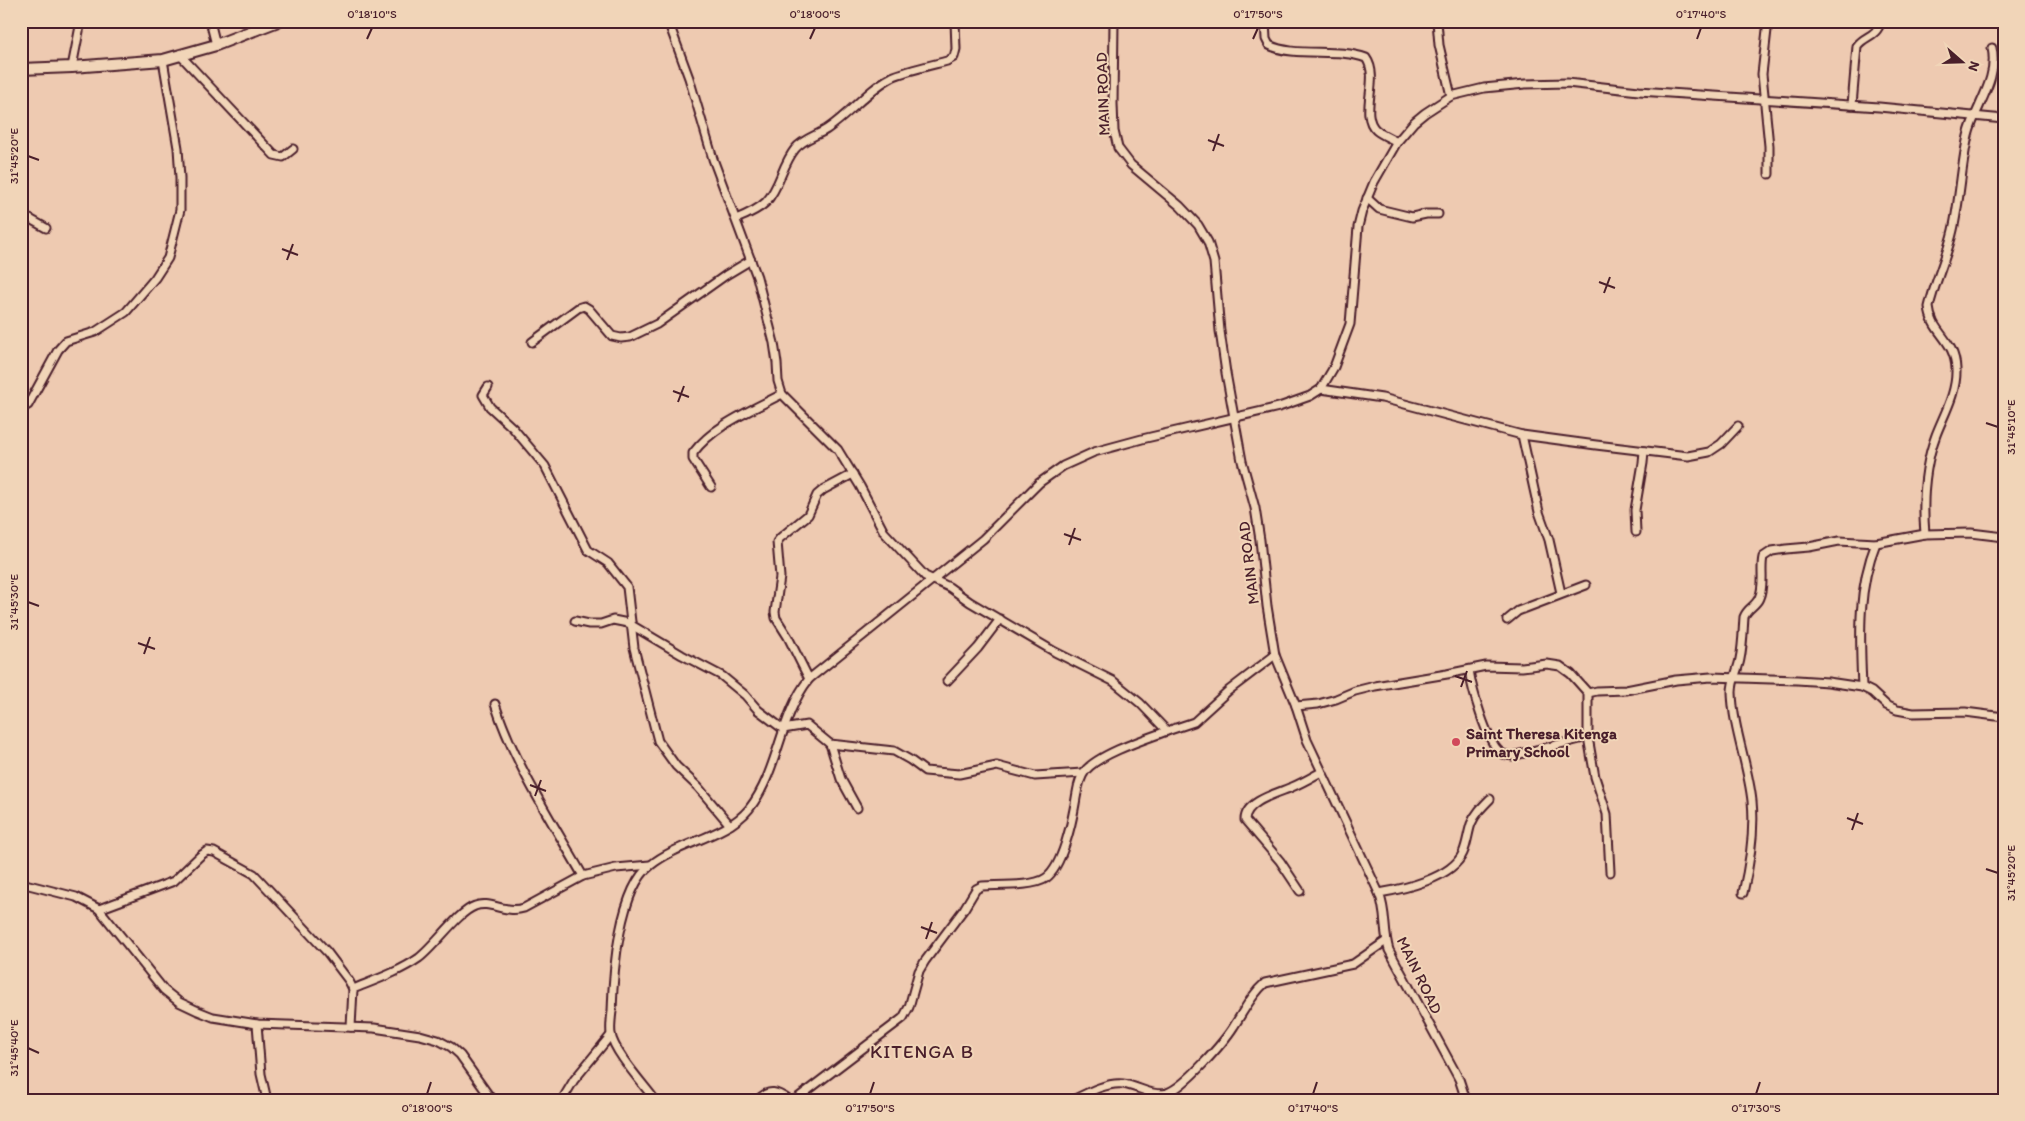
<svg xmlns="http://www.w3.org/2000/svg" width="2025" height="1121" viewBox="0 0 2025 1121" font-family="Itim,sans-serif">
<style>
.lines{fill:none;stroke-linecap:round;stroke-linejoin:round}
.minor-casing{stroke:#4a1f2b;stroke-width:11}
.secondary-casing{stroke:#4a1f2b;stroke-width:14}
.minor{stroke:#f1d5b8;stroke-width:7}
.secondary{stroke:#f1d5b8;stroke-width:10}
.ticks{fill:none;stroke:#4a1f2b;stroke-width:2}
.poi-dot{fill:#d1495b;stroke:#f1d5b8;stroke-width:2}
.labels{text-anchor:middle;stroke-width:4;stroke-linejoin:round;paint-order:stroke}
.street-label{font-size:16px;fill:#4a1f2b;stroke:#f1d5b8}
.poi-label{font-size:16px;font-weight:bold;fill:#4a1f2b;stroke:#f1d5b8;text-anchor:start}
.quarter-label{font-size:19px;letter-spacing:1px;fill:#4a1f2b;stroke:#f1d5b8}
.neatline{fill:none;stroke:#4a1f2b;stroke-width:2}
.ticks-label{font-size:12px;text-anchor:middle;fill:#4a1f2b}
</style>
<rect width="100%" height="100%" fill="#eecab1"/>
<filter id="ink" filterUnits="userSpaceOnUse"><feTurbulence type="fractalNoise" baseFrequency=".02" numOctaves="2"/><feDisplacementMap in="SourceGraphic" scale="10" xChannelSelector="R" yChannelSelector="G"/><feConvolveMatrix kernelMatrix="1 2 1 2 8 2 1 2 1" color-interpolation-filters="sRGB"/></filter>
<g filter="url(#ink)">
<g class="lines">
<defs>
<g id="minor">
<polyline points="210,21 216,45"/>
<polyline points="668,21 689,78 713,159 757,277 774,343 777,363 778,381 782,394 838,450 860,486 884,532 925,576 949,587 970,602 1055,652 1113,681 1140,703 1167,731 1194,722 1228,691 1275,655"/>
<path d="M1114 21 1113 104 1114 131 1118 148 1131 165 1180 206 1198 225 1208 242 1214 262 1220 331 1226 373 1242 461 1255 508 1260 540 1267 606 1275 655 1296 706 1307 740 1379 893C1387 913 1383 931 1389 950L1459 1079 1466 1100"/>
<path d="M1265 21 1266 39 1269 45C1294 58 1337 47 1366 58 1381 79 1358 113 1376 130 1382 135 1390 138 1397 142"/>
<polyline points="1437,21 1439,45 1451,96"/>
<polyline points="1768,21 1762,74 1769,146 1769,174"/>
<polyline points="181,56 274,155 283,157 293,149"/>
<polyline points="72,67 81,21"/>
<path d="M1852 105 1857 46C1865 35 1876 38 1881 21"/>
<polyline points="1367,198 1379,209 1412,217 1426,214 1438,214"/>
<polyline points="21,217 30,219 46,228"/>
<path d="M736 219C746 215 758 210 766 202 780 187 782 165 795 149 803 139 816 136 827 129 850 114 867 90 892 77 905 71 932 65 947 61L954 57 956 49 955 21"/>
<polyline points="532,342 578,308 584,306 589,309 612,336 621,338 630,337 657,324 726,275 751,260"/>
<polyline points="488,387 483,395 490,407 513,428 545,466 588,550 608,563 627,587 634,648 658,741 676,766 698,787 730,825"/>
<polyline points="1321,389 1382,398 1522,435 1596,445 1688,456 1709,452 1721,444 1738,426"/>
<polyline points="21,409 28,405 58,350 66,341 95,332 126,312 155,278 168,258 180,210 180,178 178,148 163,60"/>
<polyline points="1522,435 1539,512 1549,540 1561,593"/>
<path d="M711 487 693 459V453C714 425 752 410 782 394"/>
<polyline points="1636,532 1635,510 1643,463 1644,451"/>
<path d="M1925 534C1922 499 1924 467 1936 435 1944 414 1957 393 1956 369 1955 339 1931 333 1929 307 1935 281 1947 257 1953 230 1960 199 1961 167 1968 136 1975 106 1999 80 1992 48"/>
<polyline points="1507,620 1518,611 1586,585"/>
<polyline points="575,621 589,624 601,624 613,620 628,623 682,655 722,676 745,695 758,710 783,729 807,725 830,744 894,751 910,760 925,771 959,774 997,766 1035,776 1083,773"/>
<path d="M1469 670C1472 689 1486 741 1500 752 1503 755 1508 755 1512 756L1588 737"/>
<polyline points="809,679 788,637 776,618 775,612 780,577 777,542 780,538 808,515 817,495 823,490 853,474"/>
<polyline points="947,681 978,648 1000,619"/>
<path d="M1862 687C1860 638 1857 590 1876 543"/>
<polyline points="1588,693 1597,691 1626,690 1676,680 1711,677 1797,680 1828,682 1862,687 1872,692 1886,705 1897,710 1913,713 1965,712 2004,717"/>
<path d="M495 704C515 765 551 820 583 876"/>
<polyline points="1296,706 1318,704 1336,699 1355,691 1375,686 1447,674 1486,666 1522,667 1547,664 1560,666 1571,674 1588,693 1588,737 1595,777 1607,814 1610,872"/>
<polyline points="830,744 841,779 857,808"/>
<polyline points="21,883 76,897 99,909 164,990 179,1002 198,1011 213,1017 257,1024 374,1028 420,1035 438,1040 451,1047 460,1055 492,1100"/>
<path d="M1300 891 1280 861 1245 820C1245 801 1278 793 1292 787 1302 783 1312 777 1321 772"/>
<path d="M1379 893C1404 889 1452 878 1463 853 1467 844 1468 833 1471 824 1475 814 1482 807 1490 799"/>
<path d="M1743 893C1750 863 1755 831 1752 801 1748 764 1733 729 1732 692 1732 680 1738 670 1740 659 1743 645 1743 630 1744 617 1747 608 1756 606 1759 598 1765 585 1760 570 1763 557L1772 551 1786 549 1809 547 1839 541 1876 543 1925 534 1971 533 2004 537"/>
<polyline points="99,909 174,881 200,856 207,851 214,852 254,874 327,952 349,981 353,989 351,1027"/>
<path d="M353 989C375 980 399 972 419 958 436 945 458 912 475 906 490 900 505 914 524 908L583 876 616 868 650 865"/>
<polyline points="257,1024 261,1074 267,1100"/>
<polyline points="562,1100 574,1080 611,1035"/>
<path d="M655 1100C644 1085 613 1051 611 1034 610 1027 611 1019 612 1011 613 973 619 889 651 865 679 842 726 837 749 809 779 771 779 717 809 679L983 539 1039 483 1063 466 1094 452 1142 439 1279 407 1310 396 1321 389 1334 367 1350 324 1358 227 1362 211 1374 182 1397 142 1414 122 1425 113 1451 96 1484 88 1525 84 1567 83 1639 91 1879 107 2004 119"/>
<path d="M758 1100C769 1088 777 1092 789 1100"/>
<path d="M795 1100 903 1018 909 1007 919 971 925 961 964 909 976 889 982 886C999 885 1033 887 1046 878 1062 867 1072 822 1075 804 1077 793 1078 780 1085 771 1099 754 1145 739 1167 731"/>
<path d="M1073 1100C1087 1093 1107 1082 1123 1084 1137 1086 1153 1097 1167 1093 1185 1087 1224 1042 1234 1026 1244 1011 1251 995 1265 983L1353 964 1386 941"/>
</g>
<polyline id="secondary" points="21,69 72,67 163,60 216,45 278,21"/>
</defs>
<use href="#minor" class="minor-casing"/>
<use href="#secondary" class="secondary-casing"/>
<use href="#minor" class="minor"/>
<use href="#secondary" class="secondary"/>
</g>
</g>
<path class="ticks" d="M367 39 372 28M810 39 815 28M1253 39 1258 28M1697 39 1701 28M1208 140 1224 146M1213 151 1219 134M28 156 39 160M282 249 298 255M287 260 293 244M1599 282 1615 288M1604 293 1610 277M673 391 689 397M678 402 684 386M1986 423 1998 427M1064 534 1081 540M1069 545 1075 528M28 602 39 606M138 643 155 649M144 654 150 637M1455 676 1472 682M1461 687 1467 671M530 785 546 791M535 796 541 780M1847 818 1863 824M1852 830 1858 813M1986 869 1998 873M921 927 937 933M926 939 932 922M28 1048 39 1053M427 1094 431 1082M870 1094 874 1082M1313 1094 1317 1082M1756 1094 1760 1082"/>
<circle class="poi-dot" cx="1456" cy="742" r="5"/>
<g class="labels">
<g class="street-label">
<text transform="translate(1102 94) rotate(-92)" y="6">MAIN ROAD</text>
<text transform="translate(1248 563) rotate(-97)" y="6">MAIN ROAD</text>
<text transform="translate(1420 975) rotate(64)" y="6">MAIN ROAD</text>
</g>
<g class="poi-label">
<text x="1466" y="739">Saint Theresa Kitenga<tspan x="1466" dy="18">Primary School</tspan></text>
</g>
<g class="quarter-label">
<text x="922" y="1058">KITENGA B</text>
</g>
</g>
<rect width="2025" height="1121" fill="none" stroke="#f1d5b8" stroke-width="55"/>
<g transform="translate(1962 62) rotate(110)" stroke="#f1d5b8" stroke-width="4" paint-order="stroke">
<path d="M0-4L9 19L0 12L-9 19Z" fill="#4a1f2b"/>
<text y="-8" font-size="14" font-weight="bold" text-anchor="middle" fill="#4a1f2b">N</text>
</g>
<rect x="28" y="28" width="1970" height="1066" class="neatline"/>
<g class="ticks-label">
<text x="372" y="18">0°18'10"S</text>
<text x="815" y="18">0°18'00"S</text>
<text x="1258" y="18">0°17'50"S</text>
<text x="1701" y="18">0°17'40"S</text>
<text transform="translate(14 156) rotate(-90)" y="4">31°45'20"E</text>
<text transform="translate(2011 427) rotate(-90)" y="4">31°45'10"E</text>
<text transform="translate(14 602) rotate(-90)" y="4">31°45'30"E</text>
<text transform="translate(2011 873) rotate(-90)" y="4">31°45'20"E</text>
<text transform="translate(14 1048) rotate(-90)" y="4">31°45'40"E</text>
<text x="427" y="1112">0°18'00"S</text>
<text x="870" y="1112">0°17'50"S</text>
<text x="1313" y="1112">0°17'40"S</text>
<text x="1756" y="1112">0°17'30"S</text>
</g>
</svg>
